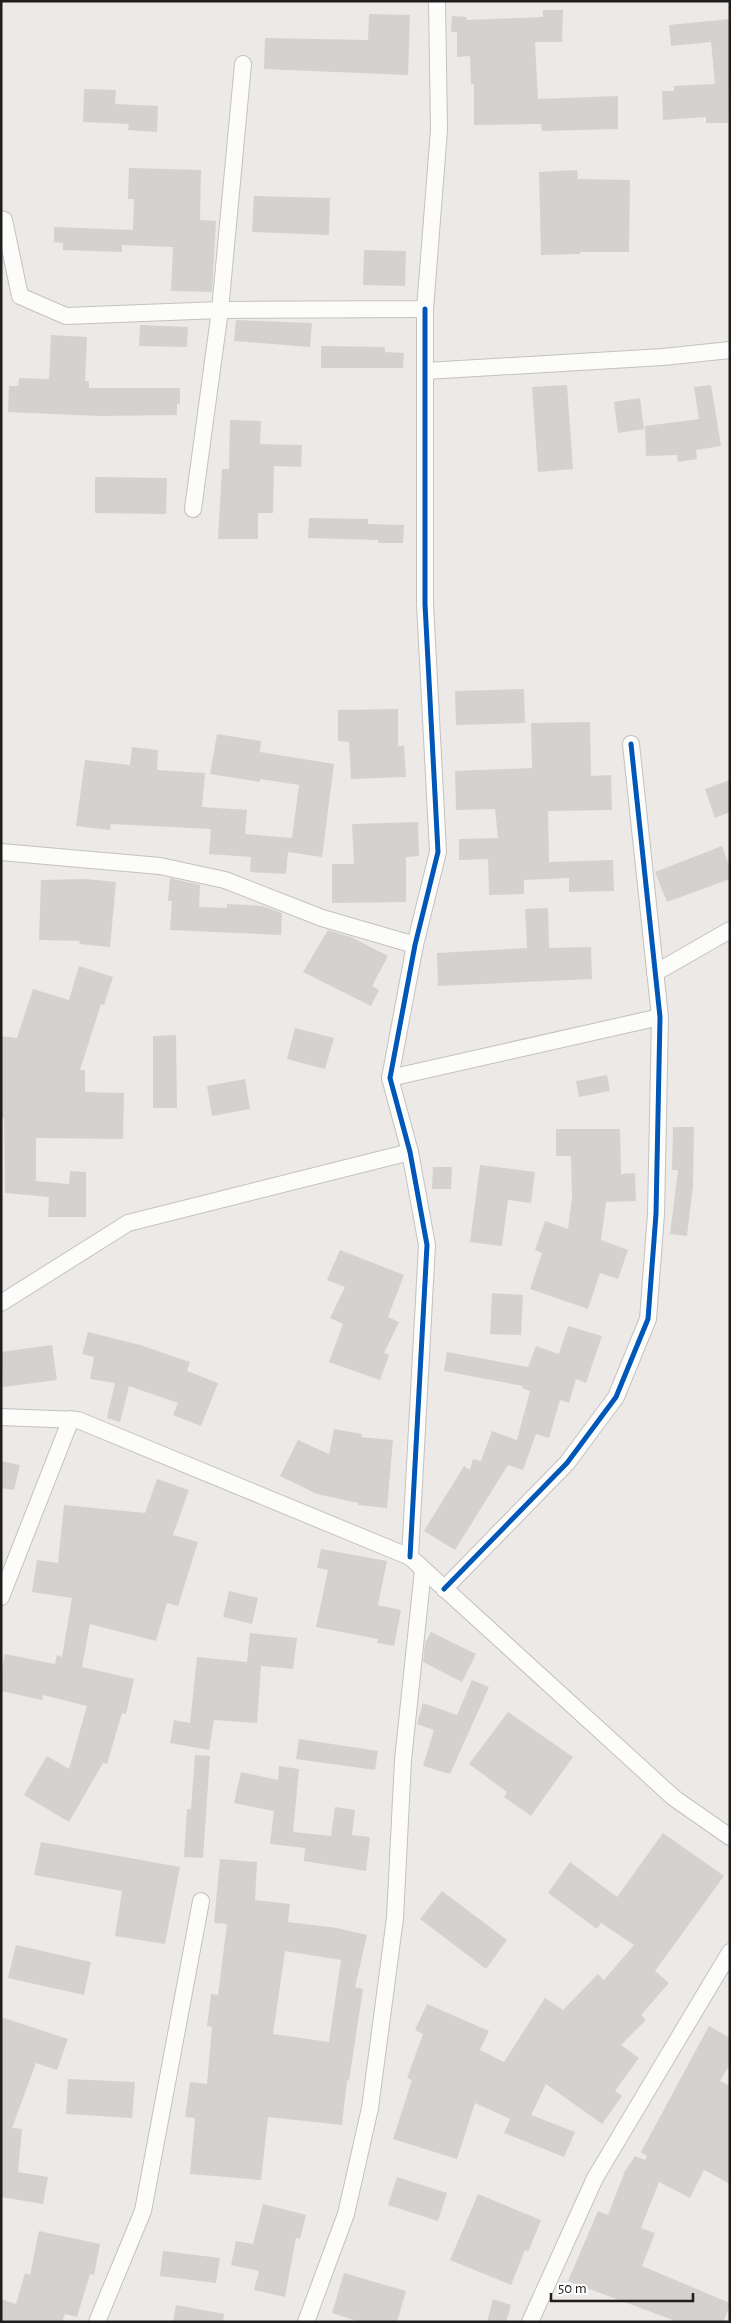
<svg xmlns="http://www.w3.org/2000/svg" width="731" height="2323" viewBox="0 0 731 2323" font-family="'Alegreya Sans',sans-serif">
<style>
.building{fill:#d5d1cf;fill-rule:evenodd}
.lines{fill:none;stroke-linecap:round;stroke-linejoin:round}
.minor-casing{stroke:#c3c2c1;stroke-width:18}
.minor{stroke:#fcfcfb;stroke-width:16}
.cycleway-casing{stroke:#fff;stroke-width:8}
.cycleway{stroke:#0057b8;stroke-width:5}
</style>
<rect width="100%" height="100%" fill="#ece9e7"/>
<g class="building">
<polygon points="543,10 563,10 562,42 535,42 538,99 618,96 618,129 542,131 541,124 474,125 474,84 471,84 470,56 457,57 457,32 451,32 452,16 467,17 467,20 543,17"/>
<polygon points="369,14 410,15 408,75 264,69 265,38 368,40"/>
<polygon points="730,19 728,123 706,123 706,117 663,120 662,91 674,91 674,86 715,84 711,42 671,46 669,25"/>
<polygon points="84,89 116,90 115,104 158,106 157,132 128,130 129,124 83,122"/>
<polygon points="129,168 201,170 200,220 216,221 212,292 171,291 173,247 122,245 122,252 63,250 63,243 54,242 54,227 133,230 134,199 128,199"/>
<polygon points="577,170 578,179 630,180 629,252 580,252 580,254 541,255 539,172"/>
<polygon points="254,196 330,198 329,235 252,232"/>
<polygon points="364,250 406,251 405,286 363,285"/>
<polygon points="236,320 312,323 310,347 234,341"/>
<polygon points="140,325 188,327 187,347 139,346"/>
<polygon points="51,335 87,337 85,381 89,381 89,388 180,388 180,404 177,404 177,415 99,416 8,412 9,386 18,386 19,378 49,379"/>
<polygon points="321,346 385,347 385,352 404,353 403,368 321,368"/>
<polygon points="567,385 573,469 538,472 532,387"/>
<polygon points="711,385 721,446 696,450 697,459 678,462 677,455 646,456 645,426 699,419 694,387"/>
<polygon points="640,398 644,429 618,433 614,402"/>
<polygon points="230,420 261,421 260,444 302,445 301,467 274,466 273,513 258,513 258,539 218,539 222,469 229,469"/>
<polygon points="95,477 167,478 166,514 95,513"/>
<polygon points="309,518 368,519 368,524 404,525 403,543 378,543 378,540 308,538"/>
<polygon points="524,689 525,723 456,725 455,691"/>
<polygon points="398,709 398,746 404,746 406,777 351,779 349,742 338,741 338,710"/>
<polygon points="590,722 591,776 611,775 612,810 548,811 549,862 613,860 614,891 569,892 569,878 524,880 524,894 489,895 488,859 459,860 459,839 498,838 495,809 456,810 455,771 532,768 531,723"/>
<polygon points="217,734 261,741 260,752 334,764 322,857 288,852 286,874 250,872 251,857 209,854 211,829 111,824 110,830 76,826 85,760 130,765 132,747 158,750 157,770 205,773 202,807 247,810 245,834 292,838 299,785 260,779 260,782 210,774"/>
<polygon points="730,780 730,812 715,818 705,789"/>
<polygon points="418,822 419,856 406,857 406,902 332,903 332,864 354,864 352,824"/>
<polygon points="722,846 730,868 730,879 667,902 655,872"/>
<polygon points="170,878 200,885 199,907 227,908 227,904 263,906 282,913 281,935 170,930 172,901 168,901"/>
<polygon points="85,879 116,882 110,947 79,944 80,941 39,940 41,880"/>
<polygon points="548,908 549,948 591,947 592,979 438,986 437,953 527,948 525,909"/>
<polygon points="328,930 351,937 388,956 372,986 379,990 371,1006 303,972"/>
<polygon points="79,966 113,977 104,1005 101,1004 80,1070 85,1070 85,1092 124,1093 123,1139 36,1138 36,1181 69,1184 70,1171 86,1172 86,1217 48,1217 49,1197 5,1193 4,1118 1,1118 1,1036 17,1038 33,989 69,1000"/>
<polygon points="295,1028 334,1038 325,1069 287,1059"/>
<polygon points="176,1035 177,1108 153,1108 153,1036"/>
<polygon points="607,1075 610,1091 579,1097 576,1081"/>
<polygon points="245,1079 250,1109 212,1116 207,1086"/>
<polygon points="673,1127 694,1127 693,1186 687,1236 670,1234 678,1170 672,1170"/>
<polygon points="556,1129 620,1129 621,1174 635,1173 636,1201 606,1202 601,1240 628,1250 618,1279 600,1273 588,1309 530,1289 542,1253 535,1250 545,1221 568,1229 572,1198 571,1156 556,1156"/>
<polygon points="480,1165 535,1172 531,1203 508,1200 502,1246 470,1242"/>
<polygon points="433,1167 452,1167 451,1189 432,1189"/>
<polygon points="340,1250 404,1275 388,1317 399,1322 384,1353 389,1355 380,1380 329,1362 343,1324 330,1318 345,1287 327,1280"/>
<polygon points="492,1293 523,1295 521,1335 490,1334"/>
<polygon points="568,1326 602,1336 586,1383 576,1379 569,1403 560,1400 549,1438 536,1434 523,1470 508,1465 455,1550 424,1531 464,1466 470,1470 473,1459 481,1461 492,1431 517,1440 530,1391 522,1388 523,1386 444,1371 447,1352 528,1367 536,1346 559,1354"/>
<polygon points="88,1332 140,1345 190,1362 187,1371 218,1383 201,1426 173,1415 178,1403 129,1386 120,1422 107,1418 115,1383 90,1379 94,1357 82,1354"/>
<polygon points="52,1345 57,1380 3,1387 1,1352"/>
<polygon points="334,1429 362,1434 361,1437 393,1440 387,1508 358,1505 358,1503 317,1494 280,1476 298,1440 329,1454"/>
<polygon points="1,1461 20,1465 14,1490 1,1488"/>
<polygon points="157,1479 189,1490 173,1535 198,1542 178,1606 167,1603 156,1641 90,1624 82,1667 134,1679 126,1714 122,1713 107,1764 103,1763 69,1822 24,1795 47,1756 69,1769 87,1706 43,1695 42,1700 1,1691 1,1671 5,1654 55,1664 57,1655 62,1657 72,1598 32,1592 37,1560 58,1563 64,1505 145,1513"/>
<polygon points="321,1549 387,1561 378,1605 401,1610 394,1646 377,1643 378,1639 316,1627 328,1570 317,1568"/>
<polygon points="229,1591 258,1598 252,1624 223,1617"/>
<polygon points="431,1632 476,1654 462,1682 423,1662 425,1643"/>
<polygon points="250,1633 297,1638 293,1669 261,1666 257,1723 214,1720 209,1750 170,1743 174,1720 190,1723 197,1657 247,1662"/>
<polygon points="472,1680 489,1687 450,1774 423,1766 434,1730 417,1724 423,1703 457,1715"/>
<polygon points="508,1712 573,1757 531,1816 504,1797 507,1792 469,1764"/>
<polygon points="299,1739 378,1751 375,1770 296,1759"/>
<polygon points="195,1755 210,1756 203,1858 184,1857 187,1809 191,1809"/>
<polygon points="279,1766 299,1769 293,1832 331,1836 335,1807 355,1810 352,1835 370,1837 366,1871 304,1861 305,1848 270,1844 274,1811 234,1803 241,1772 278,1780"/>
<polygon points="663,1833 724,1876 655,1971 669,1983 641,2015 646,2020 621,2045 639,2058 615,2091 622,2096 602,2124 546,2084 531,2115 575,2132 564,2157 504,2133 510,2119 475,2103 457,2159 393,2139 412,2080 407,2078 423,2034 415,2030 427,2004 489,2031 480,2050 504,2062 545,1998 563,2010 598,1974 604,1980 634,1945 601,1923 597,1929 548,1893 570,1862 617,1897"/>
<polygon points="41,1842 180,1867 165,1944 115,1936 122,1891 34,1875"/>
<path d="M220 1859 257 1862 255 1900 290 1904 288 1922 337 1928 367 1935 355 1987 363 1989 349 2081 347 2080 342 2125 268 2117 261 2180 190 2174 195 2118 185 2117 190 2082 207 2084 212 2027 207 2026 211 1994 218 1995 227 1924 214 1923ZM285 1951 341 1960 329 2042 273 2034Z"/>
<polygon points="442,1891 507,1940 486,1969 420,1919"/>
<polygon points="16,1945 91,1962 84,1995 8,1978"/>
<polygon points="1,2017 68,2039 57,2070 36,2063 12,2128 22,2129 18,2172 48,2177 43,2204 1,2197"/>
<polygon points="709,2026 730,2038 730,2064 720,2081 730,2086 730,2184 704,2170 690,2198 659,2182 641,2228 655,2233 642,2266 730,2303 730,2306 723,2322 678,2322 568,2281 598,2211 608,2215 625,2171 635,2156 645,2160 647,2156 641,2152"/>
<polygon points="68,2079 135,2082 132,2118 66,2114"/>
<polygon points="397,2177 447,2193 438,2221 388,2205"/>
<polygon points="478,2194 541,2220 528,2252 525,2250 511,2285 450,2260"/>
<polygon points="263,2204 306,2215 300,2239 296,2238 285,2297 254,2290 259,2271 231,2265 236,2241 253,2244"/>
<polygon points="39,2231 100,2244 94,2275 90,2274 77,2317 65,2314 62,2322 1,2322 1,2299 16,2304 25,2273 30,2275"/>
<polygon points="163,2251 220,2258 216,2283 160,2276"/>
<polygon points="344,2273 406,2291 397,2322 360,2322 332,2313"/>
<polygon points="493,2299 511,2305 506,2322 487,2322"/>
<polygon points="176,2305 224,2314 223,2322 173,2322"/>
</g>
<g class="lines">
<defs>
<g id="minor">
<polyline points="1,219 4,220 20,296 66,316 220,310 425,309 439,130 437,1"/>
<polyline points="426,371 663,357 730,350"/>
<polyline points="193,509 220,310 243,64"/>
<polyline points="1,852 160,866 225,880 322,918 415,945"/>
<polyline points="655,973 730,930"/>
<polyline points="390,1078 660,1017"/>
<polyline points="1,1303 128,1223 410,1152"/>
<polyline points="1,1417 78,1420 410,1557 674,1798 730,1837"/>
<polyline points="410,1557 427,1245 410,1152 390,1078 415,945 438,852 425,604 425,309"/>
<polyline points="444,1589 567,1463 616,1397 648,1319 656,1214 660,1017 631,744"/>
<polyline points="1,1597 71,1419"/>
<polyline points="97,2322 143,2211 201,1901"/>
<polyline points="306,2322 346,2214 370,2108 395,1918 403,1760 423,1570"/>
<polyline points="530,2322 595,2178 730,1952"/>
</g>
</defs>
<use href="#minor" class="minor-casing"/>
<use href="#minor" class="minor"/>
<defs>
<g id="cycleway">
<polyline points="410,1557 427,1245 410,1152 390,1078 415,945 438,852 425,604 425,309"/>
<polyline points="444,1589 567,1463 616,1397 648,1319 656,1214 660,1017 631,744"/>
</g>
</defs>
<use href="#cycleway" class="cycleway-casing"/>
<use href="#cycleway" class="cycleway"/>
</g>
<rect width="731" height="2323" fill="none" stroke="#1e1e1e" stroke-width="5"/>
<path d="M551 2293v8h142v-8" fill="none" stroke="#1e1e1e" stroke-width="2.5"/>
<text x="558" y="2293" font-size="15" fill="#1e1e1e" stroke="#ffffff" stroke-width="4" paint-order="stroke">50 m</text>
</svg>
